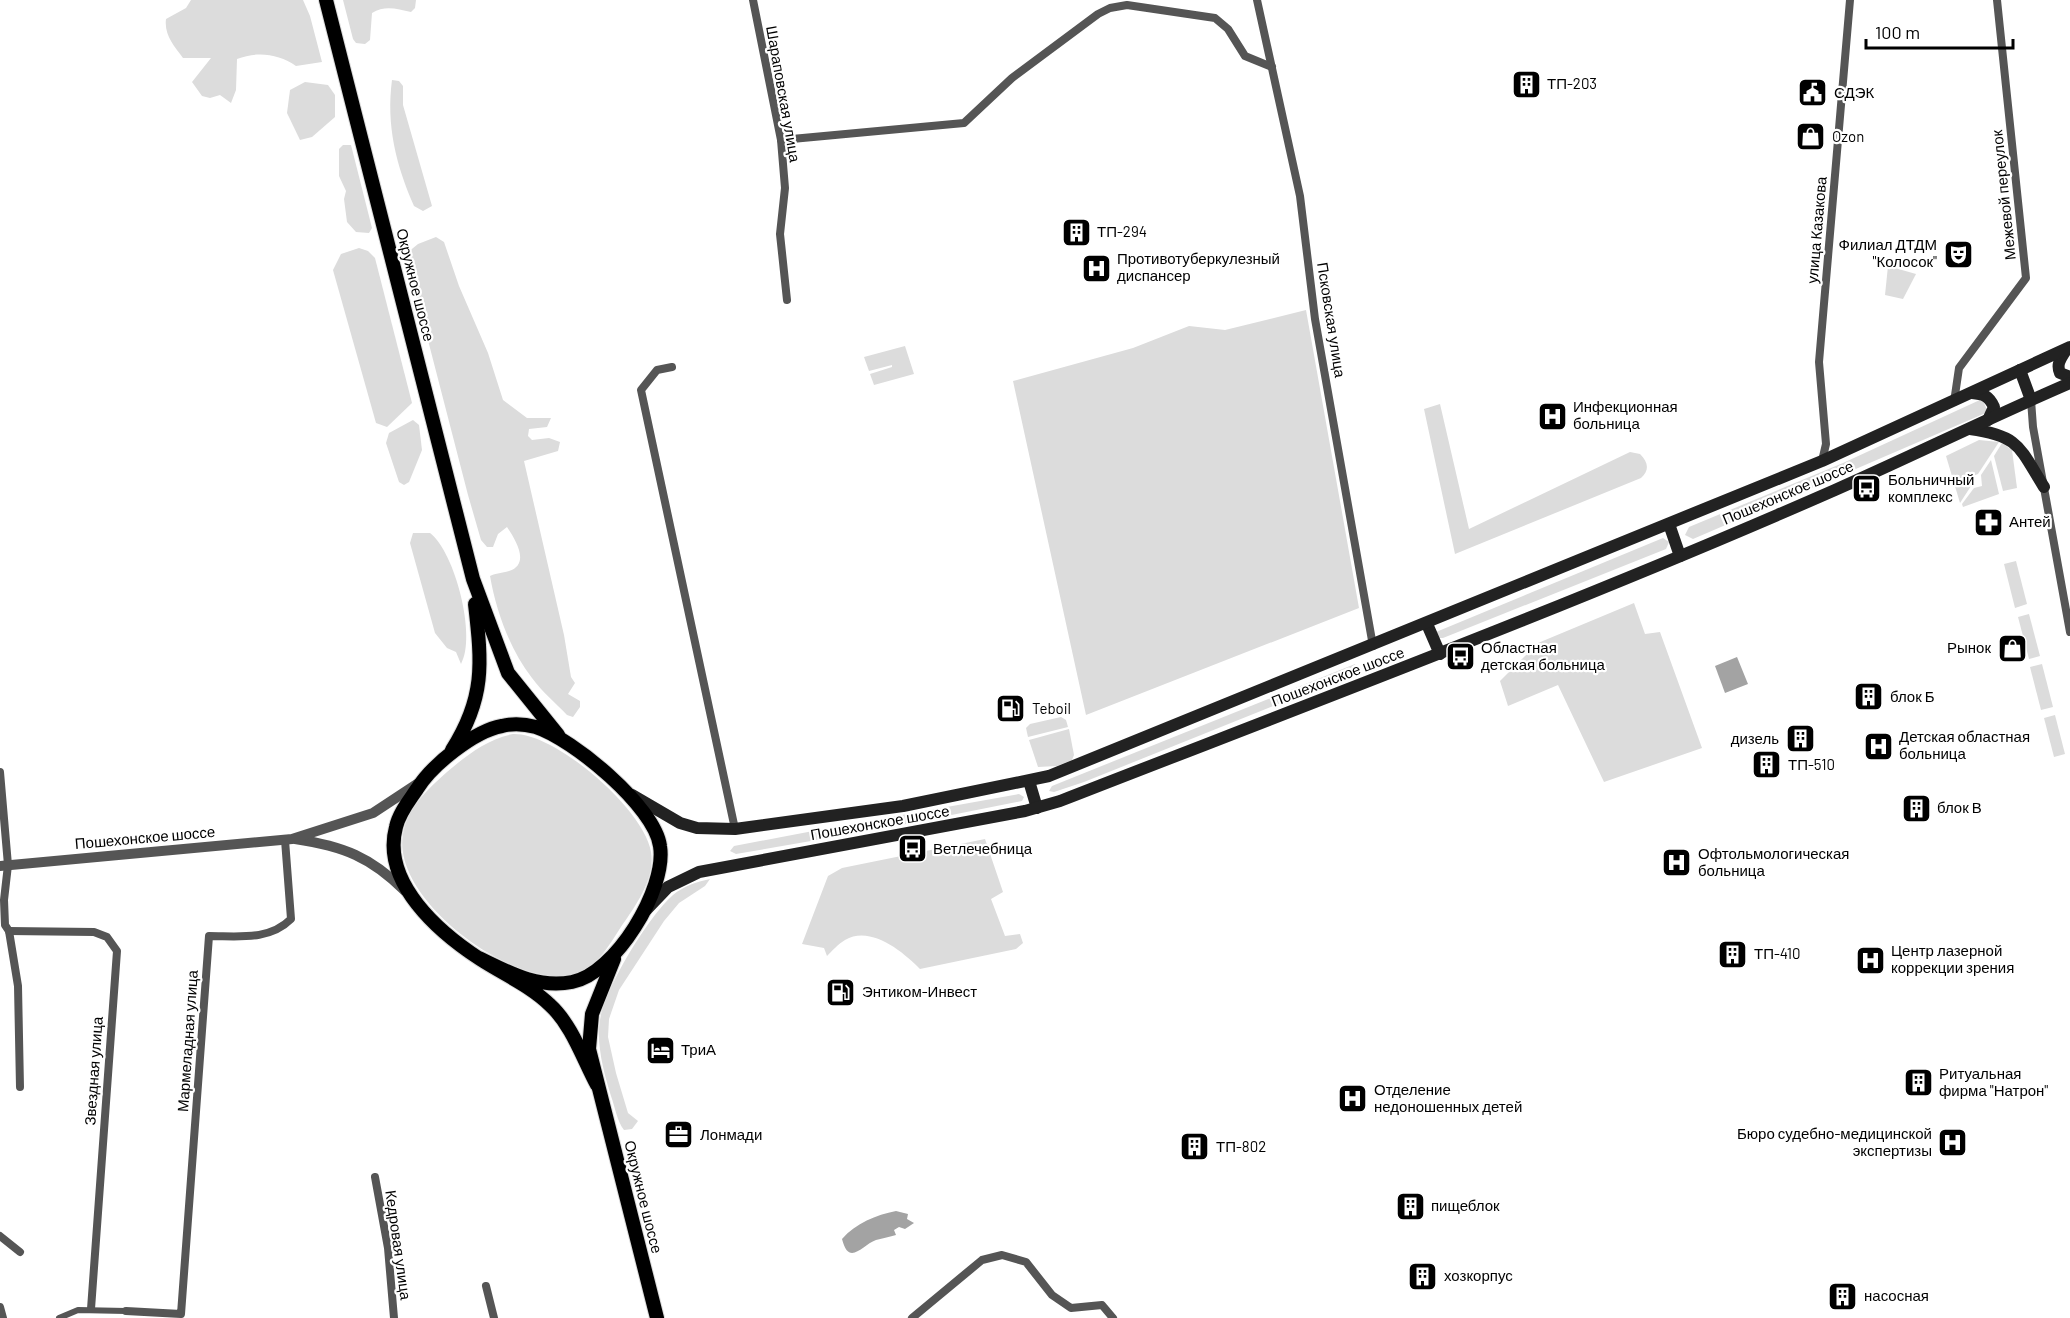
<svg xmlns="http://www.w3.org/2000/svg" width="2070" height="1318" viewBox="0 0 2070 1318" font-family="Barlow,sans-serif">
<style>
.green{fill:#dcdcdc}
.water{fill:#a3a3a3}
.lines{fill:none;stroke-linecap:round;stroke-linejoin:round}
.primary-casing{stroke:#dbdbdb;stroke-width:16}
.pedestrian{stroke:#555;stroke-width:6}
.minor{stroke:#555;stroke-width:8}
.tertiary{stroke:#555;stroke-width:10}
.secondary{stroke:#222;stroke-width:12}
.primary{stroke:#000;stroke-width:14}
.labels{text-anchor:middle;stroke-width:4.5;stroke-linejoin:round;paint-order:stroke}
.poi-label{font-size:15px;fill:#000;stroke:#fff;text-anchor:start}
.street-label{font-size:15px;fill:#000;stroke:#fff}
</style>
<rect width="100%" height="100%" fill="#fff"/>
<g class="green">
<path d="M191 0H303L310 16 322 62 296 66C279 54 257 51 237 59L236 90 231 103 220 95 210 98 202 96 192 82 211 58H183C174 46 164 35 166 19L186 8Z"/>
<path d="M343 0H416L415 8 411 12C397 9 385 5 372 13L370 40 365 44 356 43 353 39Z"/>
<path d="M392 80 399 81 403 86V105L432 206 423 211 414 206C396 165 386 125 392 80Z"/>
<polygon points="305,82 328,85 335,95 335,117 312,137 300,140 287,113 290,90"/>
<polygon points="343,145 351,145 372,228 369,233 356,232 347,222 344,199 346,191 339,176 339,149"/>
<path d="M436 237 444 242 459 286 488 353 503 400 527 418H551L547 427 529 429 528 436 532 440 549 438 560 442 558 451 524 461 564 635 571 677 575 683 568 694 580 701V707L573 717 567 715C556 703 542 692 532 678 510 650 496 611 490 576 496 573 502 573 509 571 531 564 515 539 507 527L498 534 493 547H487L481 540 468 495 407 259V253L418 244Z"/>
<polygon points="359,248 368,251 375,258 412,403 387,427 376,423 333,270 341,254"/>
<polygon points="1888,266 1916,274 1903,299 1885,295"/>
<polygon points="1306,310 1359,608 1086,715 1013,381 1133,348 1189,326 1225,330"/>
<polygon points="905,346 914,374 874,385 870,374 892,367 892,365 869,371 864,357"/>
<polygon points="1982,399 1988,412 1693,539 1685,535 1689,527 1843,463"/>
<path d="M1440 404 1469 529 1630 452 1640 454C1648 462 1650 470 1641 478L1455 554 1424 409Z"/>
<polygon points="413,420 419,425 422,450 409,482 404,485 399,482 386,443 389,433"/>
<polygon points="1979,440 1999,442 1978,474 1970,477 1971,486 1960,503 1946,456"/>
<polygon points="2002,443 2012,450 2017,488 2003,491 1994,456"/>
<polygon points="1991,460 1999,494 1963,507 1962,504 1974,488 1982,486 1981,475"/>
<path d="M413 533H430C455 552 477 637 461 664L456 652 447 648 435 633 410 543Z"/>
<polygon points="1663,538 1669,542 1666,549 1443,638 1439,638 1436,632"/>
<polygon points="2016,561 2027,604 2015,608 2004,564"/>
<polygon points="1634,603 1645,634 1660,632 1702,748 1604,782 1558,685 1508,706 1500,681 1538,643"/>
<polygon points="2029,614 2040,656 2029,659 2018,617"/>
<polygon points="1355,664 1358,672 1084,782 1054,792 1049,791 1052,786"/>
<polygon points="2042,664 2053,707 2041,710 2030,667"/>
<polygon points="2055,715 2065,754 2054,757 2044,718"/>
<polygon points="1061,717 1066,720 1068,727 1028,737 1026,728 1030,724"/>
<polygon points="1069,729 1074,755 1072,760 1057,766 1038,767 1029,740"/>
<path d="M513 734C555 732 645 810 651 852 656 880 633 909 619 930 606 950 595 970 570 975 511 987 391 899 403 834 407 808 429 788 447 772 467 755 487 739 513 734Z"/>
<polygon points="1019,794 1024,797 1022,801 866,832 863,822"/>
<polygon points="855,823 857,833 736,854 730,851 734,846"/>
<path d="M985 839 1003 892 991 899 1005 936 1020 934 1023 943 1016 949 920 969C903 952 871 925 845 940 838 944 832 951 827 956L824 948 802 944 828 876 842 868Z"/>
<path d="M710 879 705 886 679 903 664 921 619 990 609 1019 608 1037 616 1073 628 1113 638 1121 632 1129 624 1130C617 1121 615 1107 611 1096 604 1074 596 1044 600 1020 605 988 648 917 673 895 684 886 696 882 710 879Z"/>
</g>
<g class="water">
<polygon points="1737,657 1748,684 1725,693 1715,666"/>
<path d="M896 1211 908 1214 907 1219 914 1223 905 1229 899 1227 894 1230 896 1235C890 1237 883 1238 876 1240 862 1245 849 1267 842 1239 856 1223 876 1215 896 1211Z"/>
</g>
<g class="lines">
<defs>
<g id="primary">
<polyline points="326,0 473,579 508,673 558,735"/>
<path d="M452 750C485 698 482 664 475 604"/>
<path d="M479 958C508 972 538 989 572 982 615 974 667 889 660 846 655 807 573 739 536 727 525 724 513 723 502 726 474 731 432 765 417 789 409 801 399 813 396 827 381 883 440 933 480 959 503 974 531 986 550 1005 572 1025 583 1059 597 1085"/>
<polyline points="614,959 592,1014 589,1049 657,1318"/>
</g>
</defs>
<use href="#primary" class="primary-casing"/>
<polyline class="pedestrian" points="59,1318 78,1310 126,1311"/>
<g class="minor">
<polyline points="753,0 781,140 785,188 780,234 787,300"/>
<polyline points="1257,0 1300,196 1315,319 1373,646"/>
<polyline points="781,140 964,123 1012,78 1098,14 1110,8 1127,5 1215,18 1228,29 1245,56 1272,67"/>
<polyline points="672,367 657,370 641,390 735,829"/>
<polyline points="2031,400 2033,427 2070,632"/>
<polyline points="1954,402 1959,368 2026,278 1997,0"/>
<polyline points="1822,461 1826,444 1819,362 1850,0"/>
<polyline points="0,772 8,865 4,900 5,925 9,931 18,986 20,1087"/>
<polyline points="9,931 94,932 107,937 117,951 91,1309"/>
<polyline points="375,1177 388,1248 394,1318"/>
<polyline points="0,1236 20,1252"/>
<polyline points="486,1286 494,1318"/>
<polyline points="0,1307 3,1318"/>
<path d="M126 1311 181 1314 209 936C238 936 269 941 291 919L285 840"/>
<polyline points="912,1318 982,1260 1002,1255 1026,1262 1052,1295 1071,1308 1102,1305 1113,1318"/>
</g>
<g class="tertiary">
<path d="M295 839C343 846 371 857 405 891"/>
<polyline points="0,866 292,839 373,813 417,784"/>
</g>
<g class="secondary">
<path d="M2066 350C2061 358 2056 364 2060 373L2070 377"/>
<polyline points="2020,370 2031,400"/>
<path d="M1972 393C1984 394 1989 396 1994 407L1988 420"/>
<path d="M1970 429C2020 436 2019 447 2044 487"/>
<polyline points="1669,524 1680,556"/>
<polyline points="1427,624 1440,654"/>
<polyline points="1029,781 1037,808"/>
<polyline points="632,795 680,823 697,828 735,829 903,806 1049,776 1822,461 2070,347"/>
<path d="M646 910 668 887 699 872 1025 811 1060 801C1319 700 1580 602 1835 490 1914 455 1991 417 2070 383"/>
</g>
<use href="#primary" class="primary"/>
</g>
<defs>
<symbol id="building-square" viewBox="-11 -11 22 22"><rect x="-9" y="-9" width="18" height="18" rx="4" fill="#000" stroke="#fff"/><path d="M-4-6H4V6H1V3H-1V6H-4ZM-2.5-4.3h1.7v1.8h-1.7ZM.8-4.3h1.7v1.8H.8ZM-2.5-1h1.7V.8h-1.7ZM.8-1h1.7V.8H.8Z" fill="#fff"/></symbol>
<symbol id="civic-square" viewBox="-11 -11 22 22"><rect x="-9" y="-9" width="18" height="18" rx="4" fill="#000" stroke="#fff"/><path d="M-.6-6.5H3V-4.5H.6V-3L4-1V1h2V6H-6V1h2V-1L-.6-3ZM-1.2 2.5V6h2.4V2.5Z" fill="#fff"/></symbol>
<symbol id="shop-square" viewBox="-11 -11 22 22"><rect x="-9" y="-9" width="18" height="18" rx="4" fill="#000" stroke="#fff"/><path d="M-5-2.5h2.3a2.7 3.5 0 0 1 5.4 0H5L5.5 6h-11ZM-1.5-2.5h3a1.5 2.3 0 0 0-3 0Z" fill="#fff"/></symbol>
<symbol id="theatre-square" viewBox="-11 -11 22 22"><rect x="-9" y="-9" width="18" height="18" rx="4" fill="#000" stroke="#fff"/><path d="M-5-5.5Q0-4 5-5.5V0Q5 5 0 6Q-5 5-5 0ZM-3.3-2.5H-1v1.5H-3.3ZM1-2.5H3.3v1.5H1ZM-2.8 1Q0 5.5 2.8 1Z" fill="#fff"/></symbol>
<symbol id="hospital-square" viewBox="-11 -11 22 22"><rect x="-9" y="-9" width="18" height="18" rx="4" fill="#000" stroke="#fff"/><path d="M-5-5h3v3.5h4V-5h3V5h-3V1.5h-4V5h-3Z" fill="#fff"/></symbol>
<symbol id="bus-square" viewBox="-11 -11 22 22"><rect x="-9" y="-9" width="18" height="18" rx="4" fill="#000" stroke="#fff"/><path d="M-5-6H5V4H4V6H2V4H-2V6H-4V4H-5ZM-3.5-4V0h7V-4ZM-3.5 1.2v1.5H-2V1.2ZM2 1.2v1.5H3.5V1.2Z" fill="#fff"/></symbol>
<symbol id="pharmacy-square" viewBox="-11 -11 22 22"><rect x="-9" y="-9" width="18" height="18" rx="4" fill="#000" stroke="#fff"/><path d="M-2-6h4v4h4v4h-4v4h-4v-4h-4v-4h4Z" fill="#fff"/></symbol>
<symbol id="fuel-square" viewBox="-11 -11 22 22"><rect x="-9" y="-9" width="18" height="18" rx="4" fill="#000" stroke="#fff"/><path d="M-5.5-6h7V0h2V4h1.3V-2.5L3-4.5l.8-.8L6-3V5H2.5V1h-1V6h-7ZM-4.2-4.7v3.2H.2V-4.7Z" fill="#fff"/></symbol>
<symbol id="hotel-square" viewBox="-11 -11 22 22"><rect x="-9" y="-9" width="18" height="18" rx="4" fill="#000" stroke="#fff"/><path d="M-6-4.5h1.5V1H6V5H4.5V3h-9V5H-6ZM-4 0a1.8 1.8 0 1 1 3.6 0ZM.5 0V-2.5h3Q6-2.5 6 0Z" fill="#fff"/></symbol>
<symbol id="office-square" viewBox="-11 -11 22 22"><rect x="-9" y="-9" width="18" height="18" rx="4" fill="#000" stroke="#fff"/><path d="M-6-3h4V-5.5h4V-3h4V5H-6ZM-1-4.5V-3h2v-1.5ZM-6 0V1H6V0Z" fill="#fff"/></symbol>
</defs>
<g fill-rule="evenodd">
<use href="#building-square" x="1510" y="68" width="33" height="33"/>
<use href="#civic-square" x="1796" y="76" width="33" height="33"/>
<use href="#shop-square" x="1794" y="120" width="33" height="33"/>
<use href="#building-square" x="1060" y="216" width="33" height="33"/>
<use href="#theatre-square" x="1942" y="238" width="33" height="33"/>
<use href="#hospital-square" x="1080" y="252" width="33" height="33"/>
<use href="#hospital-square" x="1536" y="400" width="33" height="33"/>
<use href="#bus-square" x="1850" y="472" width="33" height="33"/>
<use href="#pharmacy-square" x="1972" y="506" width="33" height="33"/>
<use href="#shop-square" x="1996" y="632" width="33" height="33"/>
<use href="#bus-square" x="1444" y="640" width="33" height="33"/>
<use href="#building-square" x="1852" y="680" width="33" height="33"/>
<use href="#fuel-square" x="994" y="692" width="33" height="33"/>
<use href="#building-square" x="1784" y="722" width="33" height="33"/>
<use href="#hospital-square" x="1862" y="730" width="33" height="33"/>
<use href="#building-square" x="1750" y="748" width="33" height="33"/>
<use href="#building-square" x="1900" y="792" width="33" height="33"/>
<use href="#bus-square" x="896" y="832" width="33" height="33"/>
<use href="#hospital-square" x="1660" y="846" width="33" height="33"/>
<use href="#building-square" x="1716" y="938" width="33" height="33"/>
<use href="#hospital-square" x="1854" y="944" width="33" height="33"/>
<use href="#fuel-square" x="824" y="976" width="33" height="33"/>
<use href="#hotel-square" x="644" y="1034" width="33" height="33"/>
<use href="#building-square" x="1902" y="1066" width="33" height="33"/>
<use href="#hospital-square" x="1336" y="1082" width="33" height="33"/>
<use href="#office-square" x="662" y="1118" width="33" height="33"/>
<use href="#hospital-square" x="1936" y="1126" width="33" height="33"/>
<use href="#building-square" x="1178" y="1130" width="33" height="33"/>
<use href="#building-square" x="1394" y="1190" width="33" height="33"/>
<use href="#building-square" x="1406" y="1260" width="33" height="33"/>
<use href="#building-square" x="1826" y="1280" width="33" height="33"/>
</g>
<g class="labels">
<g class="poi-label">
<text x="1547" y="89">ТП-203</text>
<text x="1834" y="98">СДЭК</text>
<text x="1832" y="142">Ozon</text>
<text x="1097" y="237">ТП-294</text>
<text x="1937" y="250" text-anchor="end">Филиал ДТДМ<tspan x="1937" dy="17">"Колосок"</tspan></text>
<text x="1117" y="264">Противотуберкулезный<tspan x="1117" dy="17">диспансер</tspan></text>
<text x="1573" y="412">Инфекционная<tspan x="1573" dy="17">больница</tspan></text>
<text x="1888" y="485">Больничный<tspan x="1888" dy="17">комплекс</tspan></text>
<text x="2009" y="527">Антей</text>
<text x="1481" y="653">Областная<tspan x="1481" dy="17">детская больница</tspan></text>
<text x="1991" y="653" text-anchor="end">Рынок</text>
<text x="1890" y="702">блок Б</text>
<text x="1032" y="714">Teboil</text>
<text x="1899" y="742">Детская областная<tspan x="1899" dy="17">больница</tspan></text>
<text x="1779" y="744" text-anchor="end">дизель</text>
<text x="1788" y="770">ТП-510</text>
<text x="1937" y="813">блок В</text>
<text x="933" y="854">Ветлечебница</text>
<text x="1698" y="859">Офтольмологическая<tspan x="1698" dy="17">больница</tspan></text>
<text x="1891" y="956">Центр лазерной<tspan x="1891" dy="17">коррекции зрения</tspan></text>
<text x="1754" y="959">ТП-410</text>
<text x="862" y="997">Энтиком-Инвест</text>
<text x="681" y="1055">ТриА</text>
<text x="1939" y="1079">Ритуальная<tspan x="1939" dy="17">фирма "Натрон"</tspan></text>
<text x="1374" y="1095">Отделение<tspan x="1374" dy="17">недоношенных детей</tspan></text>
<text x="1932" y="1139" text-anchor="end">Бюро судебно-медицинской<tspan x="1932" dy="17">экспертизы</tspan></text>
<text x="700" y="1140">Лонмади</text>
<text x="1216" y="1152">ТП-802</text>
<text x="1431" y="1211">пищеблок</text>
<text x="1444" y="1281">хозкорпус</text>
<text x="1864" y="1301">насосная</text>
</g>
<g class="street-label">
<text transform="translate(783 94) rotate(80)" y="5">Шараповская улица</text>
<text transform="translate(2004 195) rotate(-96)" y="5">Межевой переулок</text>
<text transform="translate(1817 230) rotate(-85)" y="5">улица Казакова</text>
<text transform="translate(415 285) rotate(76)" y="5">Окружное шоссе</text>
<text transform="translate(1331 320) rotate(81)" y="5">Псковская улица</text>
<text transform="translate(1788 493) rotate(-23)" y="5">Пошехонское шоссе</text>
<text transform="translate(1338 677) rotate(-21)" y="5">Пошехонское шоссе</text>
<text transform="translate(880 823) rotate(-10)" y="5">Пошехонское шоссе</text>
<text transform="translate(145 838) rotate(-5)" y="5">Пошехонское шоссе</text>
<text transform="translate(188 1041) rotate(-86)" y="5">Мармеладная улица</text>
<text transform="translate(94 1071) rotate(-86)" y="5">Звездная улица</text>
<text transform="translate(643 1197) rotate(76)" y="5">Окружное шоссе</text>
<text transform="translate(398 1245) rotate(82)" y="5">Кедровая улица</text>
</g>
</g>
<path d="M1866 39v9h147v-9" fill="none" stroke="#000000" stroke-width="3"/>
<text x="1875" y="39" font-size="18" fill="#000000" stroke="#ffffff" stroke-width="4.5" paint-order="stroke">100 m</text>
</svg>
